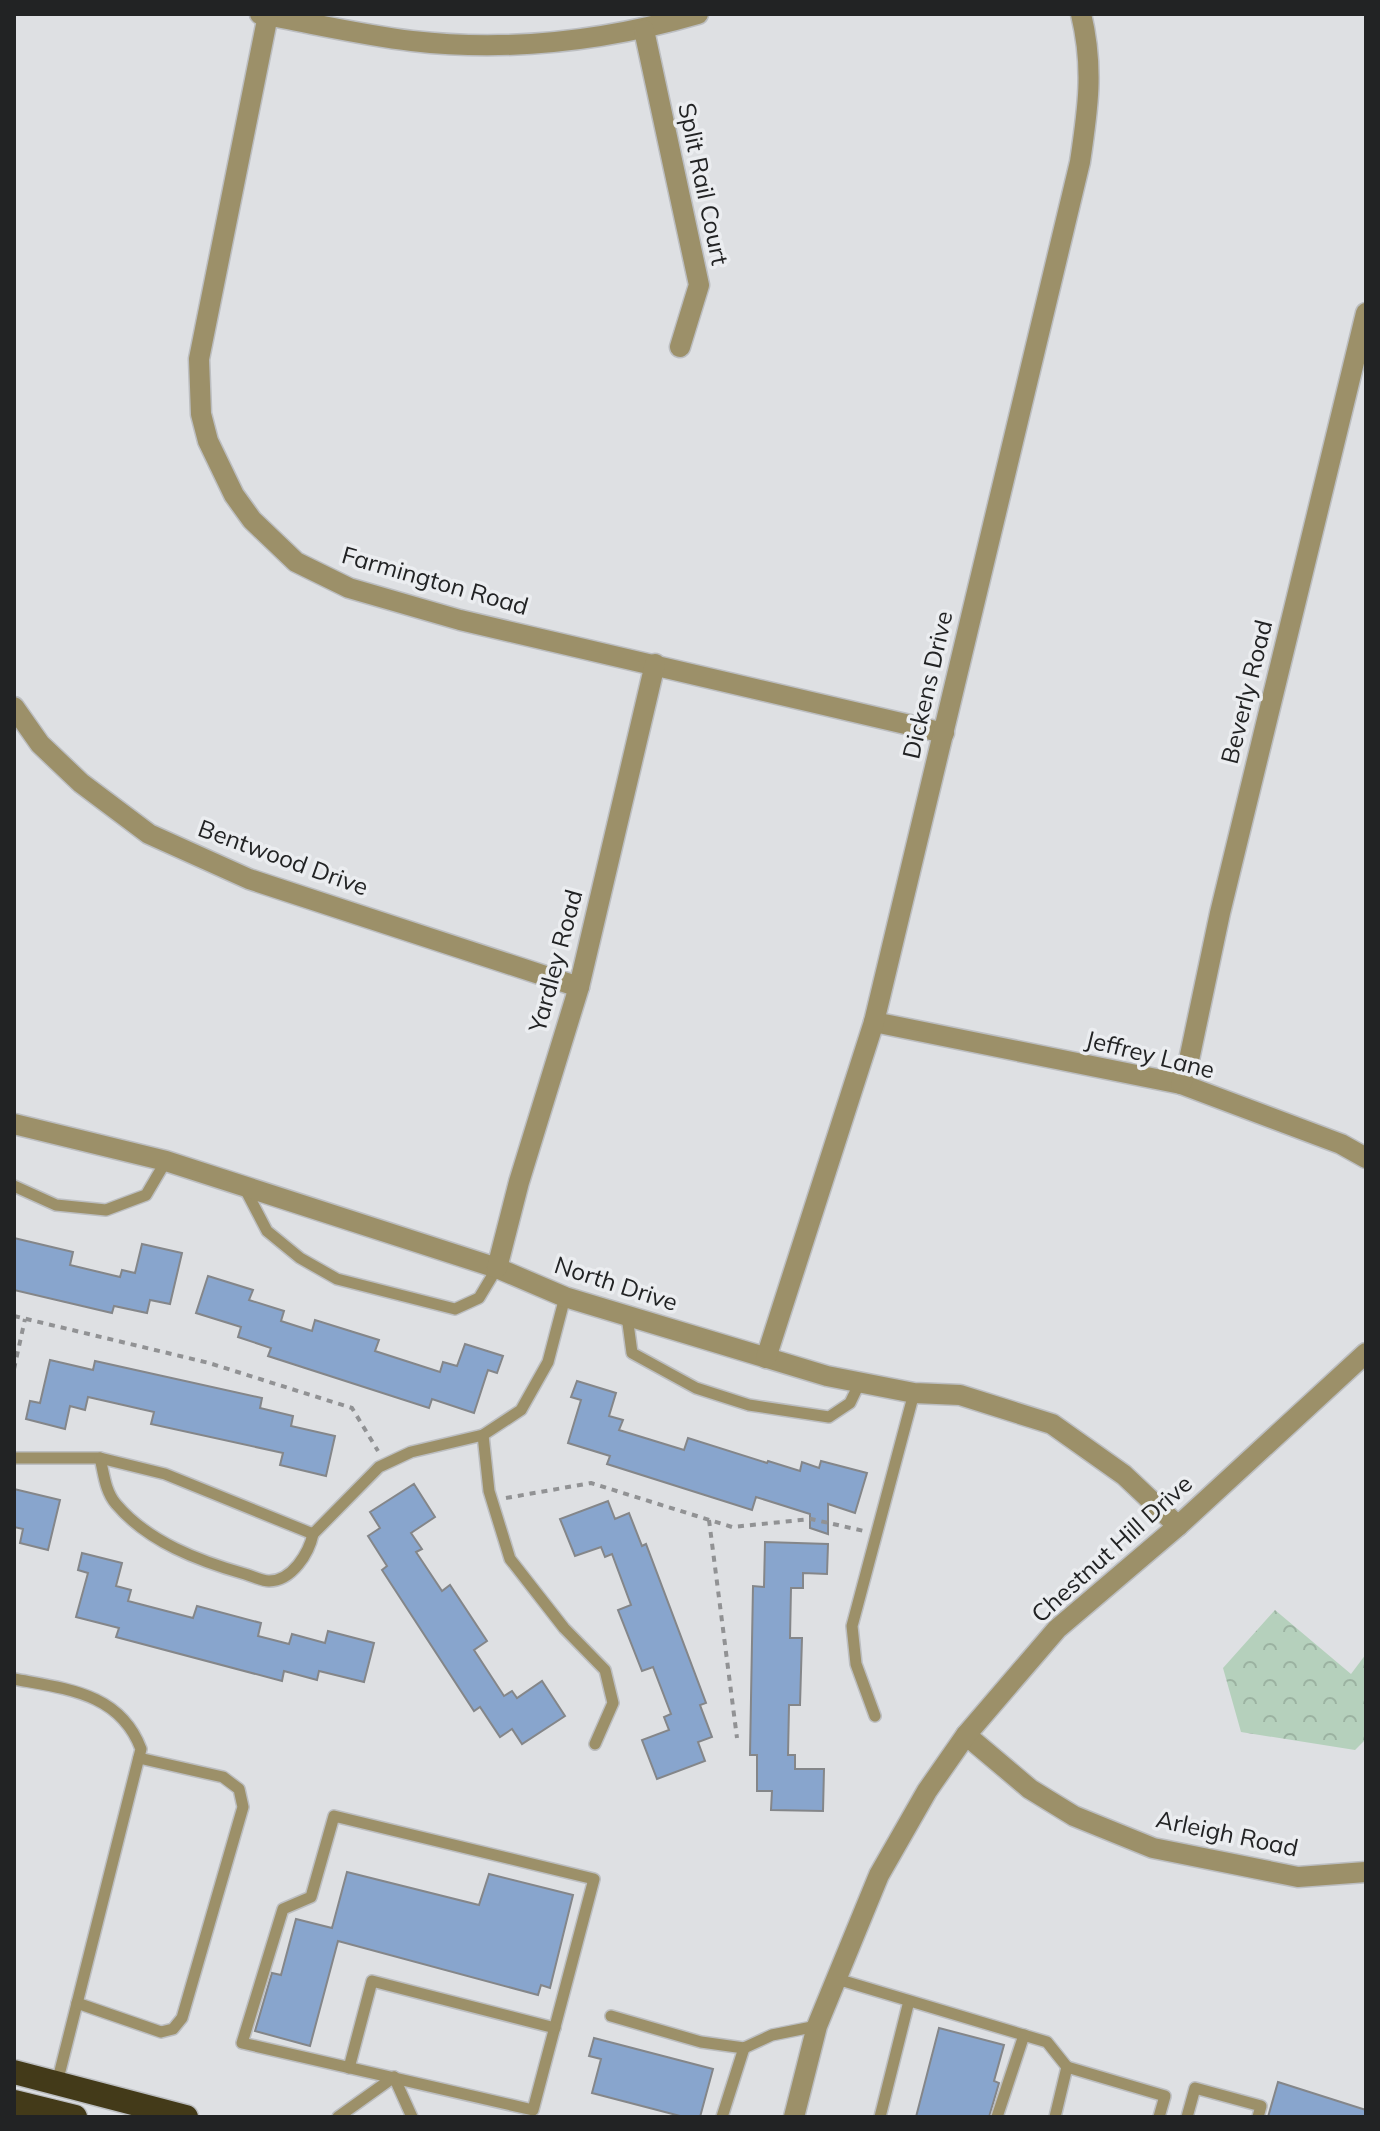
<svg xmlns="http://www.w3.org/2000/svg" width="1380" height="2131" viewBox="0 0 1380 2131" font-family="Mulish,sans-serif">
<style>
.forest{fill:url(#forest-crowns)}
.building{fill:#88a5cd;stroke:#848689;stroke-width:2}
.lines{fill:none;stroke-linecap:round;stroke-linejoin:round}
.lane-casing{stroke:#bcbec1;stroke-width:14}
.street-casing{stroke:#bcbec1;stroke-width:23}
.highway-casing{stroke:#bcbec1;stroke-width:27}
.path{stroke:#919294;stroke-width:4;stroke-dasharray:6 6;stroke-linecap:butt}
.lane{stroke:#9c9069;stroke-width:11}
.street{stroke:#9c9069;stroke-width:20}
.highway{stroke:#433a19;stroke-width:24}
.labels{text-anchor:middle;stroke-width:7;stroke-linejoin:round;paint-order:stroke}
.street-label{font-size:24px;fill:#222324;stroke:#ebedf0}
</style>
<defs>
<pattern id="forest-crowns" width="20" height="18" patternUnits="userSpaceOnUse" patternTransform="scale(2)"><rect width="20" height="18" fill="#b5d0bc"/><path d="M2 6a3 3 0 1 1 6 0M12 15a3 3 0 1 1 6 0" fill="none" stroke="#9bb2a1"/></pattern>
</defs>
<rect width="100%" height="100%" fill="#dee0e3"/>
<polygon class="forest" points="1275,1610 1351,1674 1366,1654 1366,1739 1355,1750 1241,1732 1223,1668"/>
<g class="building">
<polygon points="14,1238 73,1252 70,1265 120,1277 122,1270 135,1273 142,1244 182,1253 170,1304 150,1300 147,1313 114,1306 112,1313 14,1290"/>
<polygon points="208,1276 253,1290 249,1300 284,1311 281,1321 312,1331 315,1320 379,1340 375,1351 440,1372 443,1362 457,1366 465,1344 503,1356 497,1373 488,1370 474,1413 432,1399 429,1408 268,1356 271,1348 238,1337 241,1327 196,1313"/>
<polygon points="50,1360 93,1370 95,1361 262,1398 260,1408 293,1416 291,1426 335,1436 326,1476 280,1465 283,1453 151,1424 154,1412 88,1397 85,1410 70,1406 65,1429 26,1419 30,1401 40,1403"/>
<polygon points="577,1381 616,1393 609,1416 623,1420 619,1430 684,1450 688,1438 767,1463 768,1461 800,1471 802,1462 819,1468 821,1461 867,1473 855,1513 828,1504 828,1534 810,1528 810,1514 756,1497 752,1510 607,1464 610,1456 568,1443 581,1400 571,1397"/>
<polygon points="414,1484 435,1517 411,1533 422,1549 416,1552 442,1591 450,1585 487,1641 474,1650 504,1696 512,1691 517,1698 542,1681 565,1716 522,1744 512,1729 500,1737 480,1707 474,1711 382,1570 387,1566 368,1536 380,1528 370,1512"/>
<polygon points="14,1489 60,1500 48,1550 20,1543 23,1529 14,1527"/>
<polygon points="608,1501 615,1519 629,1513 642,1546 646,1544 706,1703 700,1705 712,1737 698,1742 705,1761 657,1779 642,1740 669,1730 664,1717 671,1714 653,1667 642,1671 618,1610 631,1605 612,1554 605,1557 601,1547 575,1556 560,1519"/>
<polygon points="765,1542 828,1544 827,1574 803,1573 803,1588 791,1588 790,1638 802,1638 800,1705 789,1705 788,1755 795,1755 795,1769 824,1769 823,1811 771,1810 772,1791 757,1791 757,1755 750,1755 753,1586 764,1587"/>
<polygon points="82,1553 122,1563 116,1586 131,1590 128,1601 193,1618 197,1606 261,1623 258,1636 289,1644 292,1634 325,1643 328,1631 374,1643 364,1682 319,1671 317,1680 284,1671 282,1681 116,1637 119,1628 76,1617 88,1573 78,1570"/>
<polygon points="347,1872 479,1905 489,1874 573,1895 550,1988 541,1985 538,1995 338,1941 310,2046 255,2031 272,1973 281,1975 296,1919 332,1928"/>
<polygon points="939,2028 1004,2045 994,2081 999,2083 989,2117 916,2117"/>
<polygon points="594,2038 713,2069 700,2117 684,2117 592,2093 601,2059 589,2056"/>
<polygon points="1278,2082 1366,2110 1366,2117 1268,2117"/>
</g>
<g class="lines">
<defs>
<g id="lane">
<polyline points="14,1186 56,1205 106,1210 146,1195 166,1161"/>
<polyline points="244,1187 267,1231 300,1258 337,1279 455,1309 479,1298 497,1268"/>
<polyline points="627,1316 632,1353 696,1388 749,1405 829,1417 850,1403 860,1382"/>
<polyline points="483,1435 489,1491 510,1559 564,1628 605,1670 613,1703 595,1744"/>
<polyline points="14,1458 100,1458 165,1474 313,1534 379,1467 411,1452 483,1435 521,1410 548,1362 565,1297"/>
<path d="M100 1458C104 1474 105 1491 116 1504 148 1542 199 1561 245 1574 252 1576 262 1581 269 1581 292 1581 309 1553 313 1534"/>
<path d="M14 1679C67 1689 120 1693 141 1749L57 2083"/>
<polyline points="875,1716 856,1664 852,1626 914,1393"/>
<polygon points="334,1816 594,1879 533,2110 242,2043 283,1909 311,1897"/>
<polyline points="837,1979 1047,2042 1067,2067"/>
<polyline points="77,2003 161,2032 173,2029 182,2018 243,1807 239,1789 223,1777 139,1758"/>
<polyline points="611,2016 701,2042 744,2048 772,2035 817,2026"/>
<polyline points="349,2068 372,1981 555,2028"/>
<polyline points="394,2077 412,2117"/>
<polyline points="338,2117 394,2077"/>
<polyline points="722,2117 744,2048"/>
<polyline points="880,2117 909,2001"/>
<polyline points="997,2117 1024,2035"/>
<polyline points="1055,2117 1067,2067 1165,2096 1159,2117"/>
<polyline points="1187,2117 1195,2088 1261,2106 1258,2117"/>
</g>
<g id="street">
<path d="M260 14C311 23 361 35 412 41 509 52 605 41 698 14"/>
<polyline points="268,15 199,359 201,414 208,441 234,495 252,520 296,562 349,588 460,620 944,733"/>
<polyline points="644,30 699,285 680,347"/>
<polyline points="14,707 40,744 81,783 149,834 249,879 579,987"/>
<polyline points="874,1022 1181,1084 1341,1144 1366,1158"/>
<polyline points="1181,1084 1189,1060 1220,913 1366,313"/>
<polyline points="14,1124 166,1161 497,1268 565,1297 827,1376 914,1393 960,1395 1052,1424 1124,1475 1178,1526"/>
<polyline points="497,1268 519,1182 579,987 655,664"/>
<path d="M766 1358 874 1022 1080 162C1088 109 1094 67 1081 14"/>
<polyline points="966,1735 1030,1789 1074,1816 1153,1848 1298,1877 1366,1872"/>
<polyline points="794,2117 817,2026 879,1875 927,1791 966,1735 1057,1629 1178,1526 1366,1353"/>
</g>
<g id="highway">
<polyline points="14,2072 186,2117"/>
<polyline points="14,2102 75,2117"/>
</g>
</defs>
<use href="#lane" class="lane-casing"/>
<use href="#street" class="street-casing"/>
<use href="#highway" class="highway-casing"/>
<g class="path">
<polyline points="14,1316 209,1363 352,1408 378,1451"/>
<polyline points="14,1369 25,1319"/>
<polyline points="506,1498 591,1483 732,1527 811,1519 864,1531"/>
<polyline points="709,1520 737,1738"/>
</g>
<use href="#lane" class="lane"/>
<use href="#street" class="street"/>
<use href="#highway" class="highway"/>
</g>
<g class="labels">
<g class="street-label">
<text transform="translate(703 184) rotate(78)" y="8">Split Rail Court</text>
<text transform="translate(435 581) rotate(16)" y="8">Farmington Road</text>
<text transform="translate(928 685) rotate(-77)" y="8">Dickens Drive</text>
<text transform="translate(1247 692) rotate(-76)" y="8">Beverly Road</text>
<text transform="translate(283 858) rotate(20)" y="8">Bentwood Drive</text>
<text transform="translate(556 961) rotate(-75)" y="8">Yardley Road</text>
<text transform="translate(1150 1055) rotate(14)" y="8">Jeffrey Lane</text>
<text transform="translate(616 1284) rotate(18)" y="8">North Drive</text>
<text transform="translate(1112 1549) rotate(-42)" y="8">Chestnut Hill Drive</text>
<text transform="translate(1227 1834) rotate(12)" y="8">Arleigh Road</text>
</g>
</g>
<rect width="1380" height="2131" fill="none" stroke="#222324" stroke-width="32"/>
</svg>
